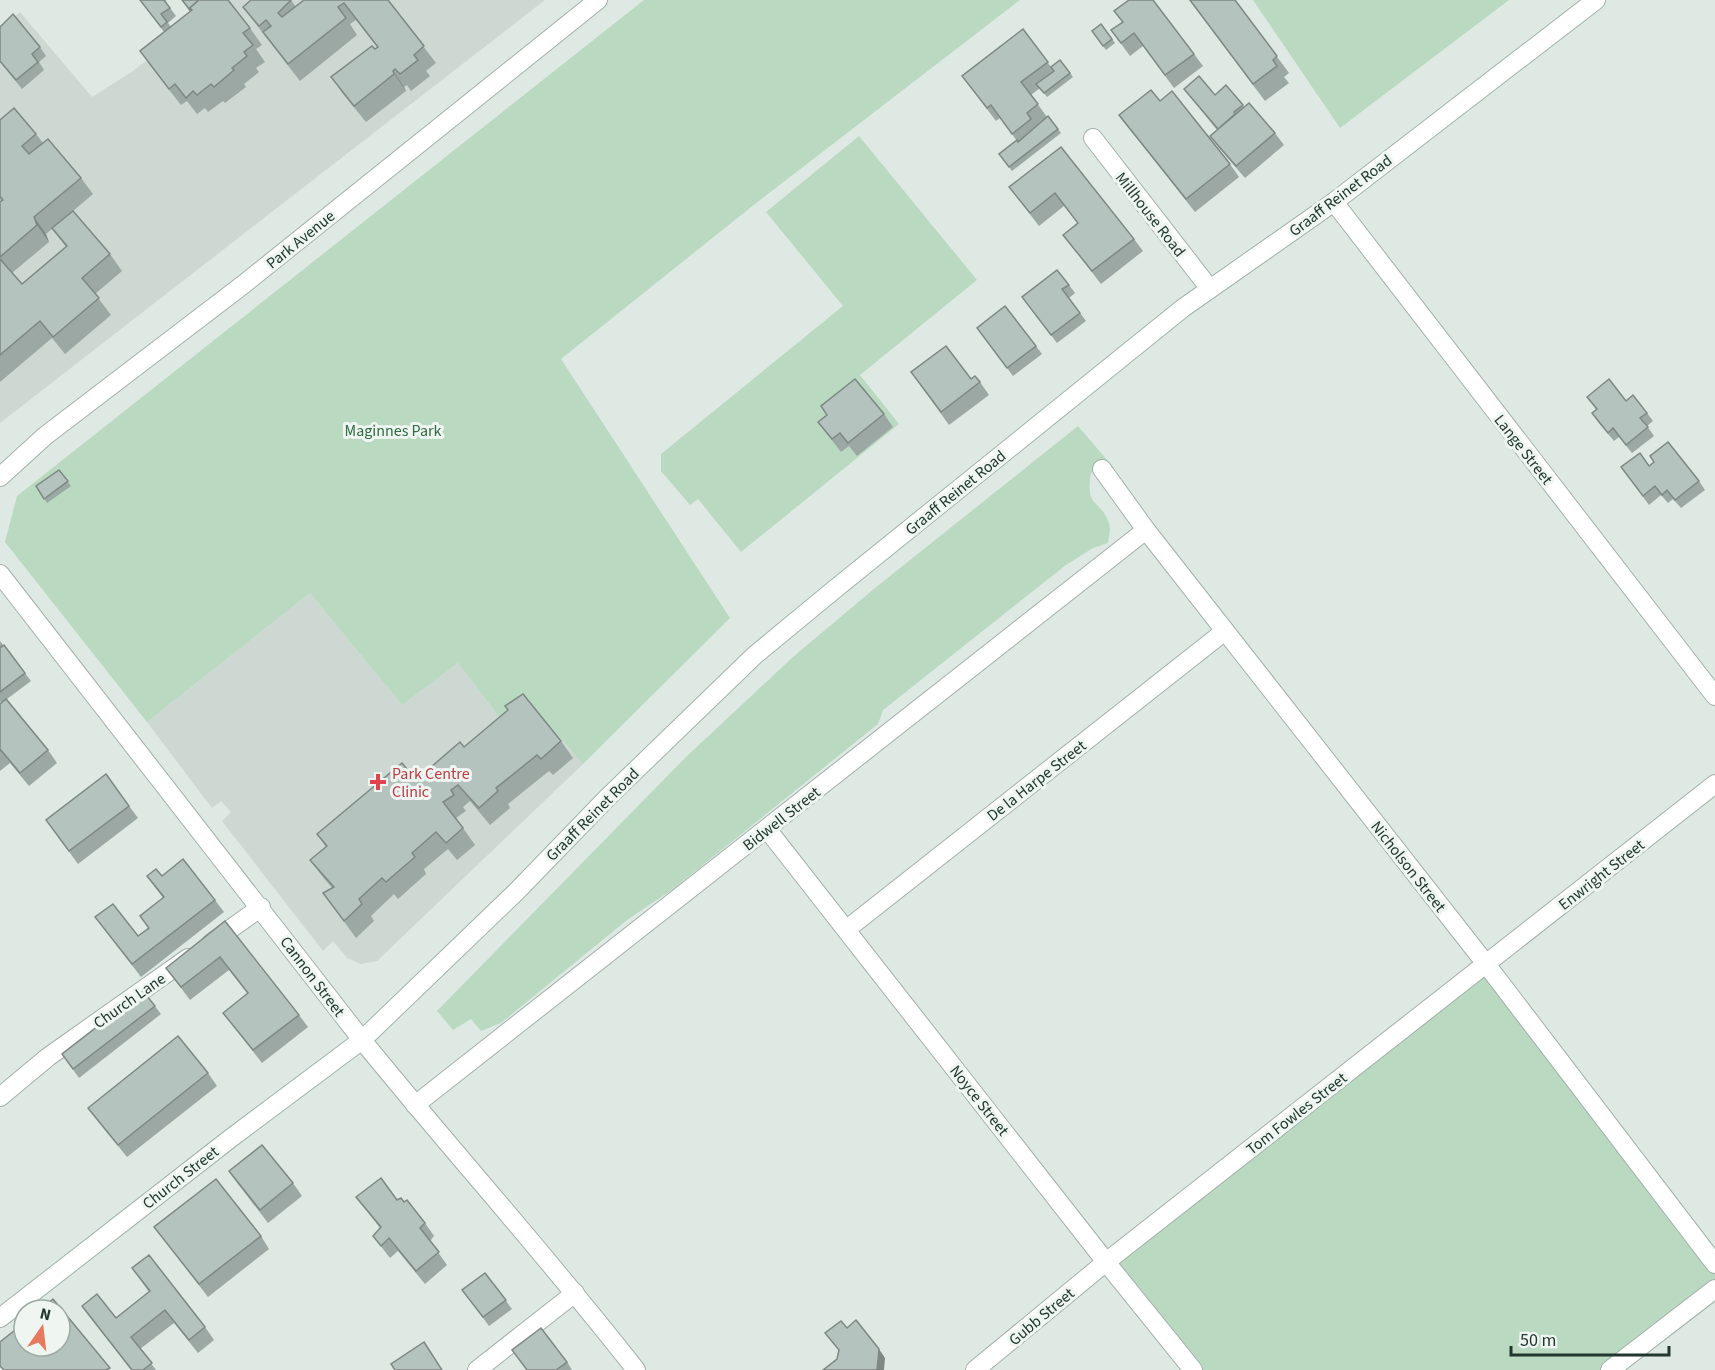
<svg xmlns="http://www.w3.org/2000/svg" width="1715" height="1370" viewBox="0 0 1715 1370" font-family="'Source Sans 3',sans-serif">
<style>
.built{fill:#cdd8d3}
.green{fill:#b9d9c0}
.lines{fill:none;stroke-linecap:round;stroke-linejoin:round}
.street-casing{stroke:#a2b0aa;stroke-width:20}
.secondary-casing{stroke:#9fb4ab;stroke-width:20}
.street{stroke:#fff;stroke-width:18}
.secondary{stroke:#fff;stroke-width:18}
.wall{fill:#9ba8a3;fill-rule:evenodd}
.shaded-wall{fill:#7e8884}
.building{fill:#b4c3bd;stroke:#7e8884;stroke-width:1.5}
.health-dot{fill:#e0444e;stroke:#eff6f2;stroke-width:2}
.labels{text-anchor:middle;stroke-width:6;stroke-linejoin:round;paint-order:stroke}
.street-label{font-size:16px;fill:#213730;stroke:#eff6f2}
.park-label{font-size:16px;fill:#2f6b43;stroke:#eff6f2}
.health-label{font-size:16px;fill:#be3a42;stroke:#eff6f2;text-anchor:start}
</style>
<rect width="100%" height="100%" fill="#dfe9e4"/>
<g class="built">
<polygon points="225,0 545,0 0,423 0,29 20,12 92,97 133,71"/>
<polygon points="310,593 402,705 458,663 505,725 532,707 583,764 377,961 361,964 347,958 333,941 323,951 222,821 231,812 221,801 212,808 147,722"/>
</g>
<g class="green">
<polygon points="644,0 1020,0 760,200 561,359 730,618 583,764 533,707 506,726 458,663 402,705 310,593 147,722 5,542 17,496"/>
<polygon points="1253,0 1509,0 1340,128"/>
<polygon points="859,136 977,280 860,375 899,424 741,552 698,499 690,505 661,471 661,454 843,306 766,212"/>
<path d="M1078 426 1114 468H1098L1091 473C1085 509 1100 498 1109 523 1111 528 1109 536 1108 543L1093 548 1066 565 883 710 878 724 673 889 627 920 501 1023 481 1031 471 1019 453 1030 437 1011 686 757 793 657 875 588Z"/>
<polygon points="1486,964 1715,1264 1715,1289 1610,1370 1193,1370 1106,1262"/>
</g>
<g class="lines">
<defs>
<g id="street">
<polyline points="1093,138 1210,289"/>
<polyline points="1334,202 1715,696"/>
<polyline points="1102,469 1146,530 1486,964 1715,1264"/>
<polyline points="0,477 45,436 244,284 598,0"/>
<path d="M0 574 362 1040C452 1151 548 1257 636 1370"/>
<polyline points="767,829 1106,1262 1193,1370"/>
<polyline points="847,929 1225,631"/>
<polyline points="211,943 261,907"/>
<polyline points="0,1097 48,1057 188,958"/>
<polyline points="415,1105 1146,530"/>
<polyline points="477,1370 575,1293"/>
<polyline points="975,1370 1106,1262 1715,784"/>
<polyline points="1610,1370 1715,1289"/>
</g>
<polyline id="secondary" points="0,1318 231,1138 362,1040 517,891 607,798 755,655 835,589 1183,308 1334,202 1596,0"/>
</defs>
<use href="#street" class="street-casing"/>
<use href="#secondary" class="secondary-casing"/>
<use href="#street" class="street"/>
<use href="#secondary" class="secondary"/>
</g>
<g class="wall">
<polygon points="140,0 167,0 165,1 176,16 168,23 171,27 190,12 182,0 250,28 262,45 256,49 265,62 256,68 259,72 244,84 246,87 225,103 223,101 208,112 205,108 197,114 187,101 181,105 152,68 140,51 164,32"/>
<polygon points="291,0 296,7 388,0 436,63 426,71 430,76 411,91 407,85 404,87 406,91 366,122 343,94 331,77 377,47 356,20 350,24 357,35 300,81 255,23 243,7"/>
<polygon points="1189,0 1235,0 1289,73 1284,77 1289,83 1265,101"/>
<polygon points="1114,11 1194,54 1203,66 1174,88 1143,46 1130,56 1111,30 1122,22"/>
<polygon points="1101,24 1115,43 1106,50 1092,31"/>
<polygon points="0,27 40,47 46,56 39,62 44,70 22,89 0,62"/>
<polygon points="1023,29 1051,67 1060,60 1073,77 1047,97 1040,88 1031,95 1047,117 1036,126 1037,126 1048,116 1061,133 1012,171 999,154 1017,141 1000,118 996,121 962,76"/>
<polygon points="1226,85 1244,107 1275,133 1284,145 1245,178 1219,148 1210,136 1217,130 1184,89 1215,95"/>
<polygon points="1160,101 1230,164 1239,177 1195,212 1128,127 1119,115"/>
<path d="M0 120 36 134 43 143 81 178 93 194 73 211 110 254 122 271 95 294 111 315 65 354 52 338 0 382V202L1 201 0 199ZM52 229 66 247 22 284 12 273 49 242 46 234Z"/>
<polygon points="1061,147 1134,239 1143,251 1101,284 1063,235 1078,224 1064,206 1039,226 1009,187"/>
<polygon points="1069,285 1075,293 1069,298 1086,321 1057,343 1028,305"/>
<polygon points="977,328 1036,346 1042,354 1013,376"/>
<polygon points="911,372 971,379 980,382 989,395 949,425"/>
<polygon points="1587,397 1626,401 1647,413 1653,421 1647,426 1654,436 1632,453 1619,437 1614,441 1598,422 1592,413 1596,409"/>
<polygon points="821,406 884,414 893,427 857,456 849,446 841,452 818,422 827,415"/>
<polygon points="1649,466 1699,481 1705,490 1681,508 1673,499 1668,503 1661,495 1649,505 1621,467"/>
<polygon points="59,470 71,486 47,503 36,486"/>
<polygon points="0,641 31,681 7,699 48,750 57,763 29,786 10,763 0,771 0,704 1,703 0,701"/>
<polygon points="561,741 573,758 553,775 549,771 508,804 510,808 490,825 470,801 463,807 466,811 456,818 475,845 457,860 448,849 424,869 426,874 398,899 394,894 371,916 374,921 356,938 323,893 332,888 322,876 310,860 326,847 317,834 416,780 464,747"/>
<polygon points="129,806 138,818 78,864 46,820"/>
<polygon points="147,876 162,876 215,900 224,912 141,977 95,917 138,936 148,928 140,916 163,898"/>
<polygon points="225,921 299,1015 308,1027 262,1063 223,1013 248,994 229,970 190,1000 166,968"/>
<polygon points="143,991 161,1014 79,1078 62,1054"/>
<polygon points="208,1073 217,1086 127,1157 97,1120 88,1108"/>
<polygon points="229,1171 293,1183 302,1196 268,1223 238,1184"/>
<polygon points="356,1197 397,1200 425,1223 434,1236 430,1241 447,1265 425,1284 398,1251 390,1258 373,1236 380,1228"/>
<polygon points="154,1227 261,1236 269,1249 208,1297"/>
<polygon points="132,1268 205,1327 214,1340 198,1353 174,1323 140,1349 156,1370 131,1370 82,1306 116,1318 149,1292"/>
<polygon points="485,1273 512,1309 489,1326 462,1290"/>
<polygon points="567,1362 572,1370 527,1370"/>
</g>
<g class="shaded-wall">
<polygon points="393,71 404,87 406,91 394,74"/>
<polygon points="34,217 46,234 49,242 37,225"/>
<polygon points="879,1349 885,1358 884,1370 877,1370"/>
</g>
<g class="building">
<polygon points="140,0 164,0 170,8 161,14 167,22 161,27"/>
<polygon points="182,0 199,0 190,8 191,10 190,10"/>
<polygon points="199,0 228,0 250,28 243,33 253,45 244,52 247,56 232,68 234,70 214,87 211,84 197,95 193,91 186,98 175,84 169,89 140,51 192,10 190,8"/>
<polygon points="251,0 291,0 278,13 282,17 304,0 388,0 424,46 414,55 418,60 400,74 395,69 393,71 394,74 354,106 331,77 372,46 375,49 378,47 344,3 338,7 346,18 288,64 263,32 271,26 266,20 259,26 243,7"/>
<polygon points="1129,0 1153,0 1194,54 1165,75 1134,33 1121,43 1111,30 1123,22 1114,11"/>
<polygon points="1190,0 1235,0 1277,56 1273,60 1277,66 1253,84"/>
<polygon points="13,14 40,47 32,54 38,62 16,80 0,61 0,27"/>
<polygon points="1101,24 1112,39 1103,46 1092,31"/>
<polygon points="1023,29 1048,62 1021,82 1038,104 1027,113 1031,119 1012,134 991,105 987,108 962,76"/>
<polygon points="1060,60 1070,73 1044,93 1036,84 1054,71 1051,67"/>
<polygon points="1199,76 1215,95 1226,85 1243,105 1234,112 1235,114 1218,129 1184,89"/>
<polygon points="1151,90 1160,101 1172,91 1230,164 1186,199 1119,115"/>
<polygon points="1249,103 1275,133 1236,166 1210,136"/>
<polygon points="14,108 36,134 22,146 29,154 48,139 81,178 34,217 37,225 0,257 0,202 3,200 0,196 0,120"/>
<polygon points="1048,116 1058,129 1009,167 999,154 1017,140 1018,142"/>
<polygon points="1061,147 1134,239 1092,271 1063,235 1078,223 1055,193 1030,213 1009,187"/>
<polygon points="73,211 110,254 82,278 99,298 53,337 40,321 0,355 0,259 22,284 67,246 52,228"/>
<polygon points="1057,270 1069,285 1062,289 1080,313 1051,335 1022,297"/>
<polygon points="1005,306 1036,346 1007,368 977,328"/>
<polygon points="946,346 971,379 975,376 980,382 941,412 911,372"/>
<polygon points="855,379 884,414 848,443 840,433 832,439 818,422 827,415 821,406"/>
<polygon points="1609,379 1626,401 1633,395 1647,413 1640,418 1648,427 1626,445 1613,428 1608,433 1592,413 1597,409 1587,397"/>
<polygon points="1668,442 1699,481 1675,500 1667,490 1662,495 1655,486 1643,496 1621,467 1640,453 1649,466 1654,462 1650,456"/>
<polygon points="59,470 68,481 44,499 36,486"/>
<polygon points="4,645 25,673 0,692 0,648"/>
<polygon points="523,694 561,741 541,759 537,755 496,788 498,791 479,808 458,785 451,790 454,795 443,802 463,828 446,843 436,832 412,853 415,857 386,882 382,878 359,899 362,904 344,921 323,893 334,887 310,860 327,846 317,834 402,763 416,780 460,742 464,747 508,710 505,706"/>
<polygon points="6,699 48,750 20,773 1,750 0,751 0,704"/>
<polygon points="106,774 129,806 69,851 46,820"/>
<polygon points="183,859 215,900 132,964 95,917 113,904 138,936 149,928 140,916 164,897 147,876 156,869 162,876"/>
<polygon points="225,921 299,1015 253,1050 223,1013 248,993 220,957 181,987 166,968"/>
<polygon points="143,991 155,1006 73,1069 62,1054"/>
<polygon points="178,1036 208,1073 118,1145 88,1108"/>
<polygon points="262,1145 293,1183 260,1210 229,1171"/>
<polygon points="381,1178 397,1200 401,1198 404,1202 407,1200 425,1223 420,1228 439,1252 416,1271 389,1238 381,1246 373,1236 381,1227 356,1197"/>
<polygon points="216,1179 261,1236 199,1284 154,1227"/>
<polygon points="149,1255 205,1327 189,1340 165,1310 131,1337 152,1363 143,1370 132,1370 82,1306 97,1294 116,1318 150,1291 132,1268"/>
<polygon points="485,1273 506,1300 483,1317 462,1290"/>
<polygon points="53,1299 110,1368 106,1370 4,1370 0,1366 0,1342 24,1323 24,1346 60,1346 60,1310 40,1310"/>
<polygon points="856,1320 879,1349 877,1370 823,1370 837,1359 839,1350 825,1333 841,1321 847,1328"/>
<polygon points="541,1328 567,1362 556,1370 527,1370 512,1350"/>
<polygon points="424,1342 442,1370 395,1370 391,1364"/>
</g>
<path class="health-dot" d="M375 773h6v6h6v6h-6v6h-6v-6h-6v-6h6z"/>
<g class="labels">
<g class="street-label">
<text transform="translate(1340 195) rotate(-37)" y="6">Graaff Reinet Road</text>
<text transform="translate(1151 214) rotate(52)" y="6">Millhouse Road</text>
<text transform="translate(300 239) rotate(-39)" y="6">Park Avenue</text>
<text transform="translate(1524 449) rotate(52)" y="6">Lange Street</text>
<text transform="translate(955 492) rotate(-39)" y="6">Graaff Reinet Road</text>
<text transform="translate(1036 780) rotate(-38)" y="6">De la Harpe Street</text>
<text transform="translate(592 814) rotate(-45)" y="6">Graaff Reinet Road</text>
<text transform="translate(781 818) rotate(-38)" y="6">Bidwell Street</text>
<text transform="translate(1409 866) rotate(52)" y="6">Nicholson Street</text>
<text transform="translate(1601 874) rotate(-38)" y="6">Enwright Street</text>
<text transform="translate(313 976) rotate(53)" y="6">Cannon Street</text>
<text transform="translate(129 1000) rotate(-35)" y="6">Church Lane</text>
<text transform="translate(980 1100) rotate(52)" y="6">Noyce Street</text>
<text transform="translate(1296 1113) rotate(-38)" y="6">Tom Fowles Street</text>
<text transform="translate(180 1177) rotate(-38)" y="6">Church Street</text>
<text transform="translate(1041 1316) rotate(-40)" y="6">Gubb Street</text>
</g>
<g class="park-label">
<text x="393" y="436">Maginnes Park</text>
</g>
<g class="health-label">
<text x="392" y="779">Park Centre<tspan x="392" dy="18">Clinic</tspan></text>
</g>
</g>
<g transform="translate(42 1328) rotate(14)"><circle r="28" fill="#eff6f2" stroke="#9daaa4" stroke-width="1.5"/>
<path d="M0-4.5L10 22L0 15L-10 22Z" fill="#e7795f"/>
<text y="-9" font-size="16" font-weight="bold" text-anchor="middle" fill="#213730">N</text>
</g>
<path d="M1511 1346v9h158v-9" fill="none" stroke="#213730" stroke-width="3"/>
<text x="1520" y="1346" font-size="18" fill="#213730" stroke="#eff6f2" stroke-width="4.5" paint-order="stroke">50 m</text>
</svg>
